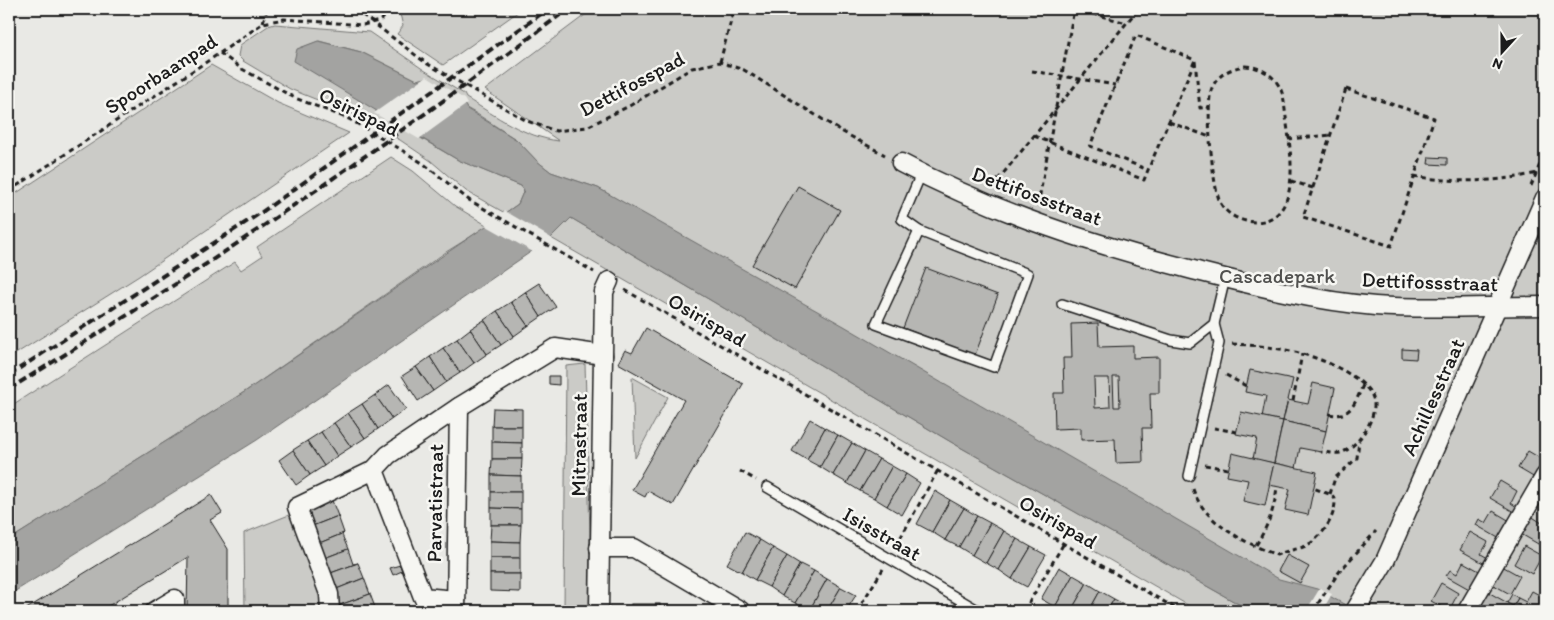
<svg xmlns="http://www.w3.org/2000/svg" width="1554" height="620" viewBox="0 0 1554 620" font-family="Itim,sans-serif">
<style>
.green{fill:#cbcbc7;stroke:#747472}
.water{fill:#a3a3a1;stroke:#6d6d6c}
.pier{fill:#e9e9e5}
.building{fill:#b6b6b3;stroke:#1c1c1c;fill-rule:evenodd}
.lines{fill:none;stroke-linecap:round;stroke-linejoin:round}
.lane-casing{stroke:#1c1c1c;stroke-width:12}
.street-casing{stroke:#1c1c1c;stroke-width:21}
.path{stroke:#1c1c1c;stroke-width:3;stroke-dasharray:5 4;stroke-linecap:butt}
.lane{stroke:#f6f6f2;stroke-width:9}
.street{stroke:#f6f6f2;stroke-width:18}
.rail{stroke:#1c1c1c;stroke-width:4;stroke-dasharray:8 4;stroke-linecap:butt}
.labels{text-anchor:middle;stroke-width:5;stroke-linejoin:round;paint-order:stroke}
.street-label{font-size:21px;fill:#1c1c1c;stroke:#f6f6f2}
.park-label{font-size:21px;fill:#51514f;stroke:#f6f6f2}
</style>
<rect width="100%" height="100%" fill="#e9e9e5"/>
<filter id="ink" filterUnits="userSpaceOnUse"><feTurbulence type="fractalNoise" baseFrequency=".02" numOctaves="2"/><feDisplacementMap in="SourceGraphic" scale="10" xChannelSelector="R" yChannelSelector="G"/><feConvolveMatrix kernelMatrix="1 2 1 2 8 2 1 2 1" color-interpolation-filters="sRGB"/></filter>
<g filter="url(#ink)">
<g class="green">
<polygon points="406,9 522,9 443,65 397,34 403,26 400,14"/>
<path d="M593 9H1388L1417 14H1545V611H1313L598 188 551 172 537 161 517 140 477 114 417 80 361 52 319 41 298 49 376 109V112L458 160 521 186 524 190 518 204 505 213 466 191 431 161 400 140 355 115 290 89 243 61 238 56 240 45 268 26 275 24 369 32 424 70 464 94 466 98C496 116 524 137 559 141L485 90Z"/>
<polygon points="211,65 278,103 349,133 139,276 9,358 9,198"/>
<polygon points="391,157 413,171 455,206 488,226 446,252 246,391 9,540 9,407 235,262 241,270 262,256 257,247"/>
<polygon points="571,218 951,442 1251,611 1198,611 551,238"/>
<polygon points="585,364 590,534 589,611 564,611 566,366"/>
<polygon points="632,377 668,397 635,458"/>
<polygon points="294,513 321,595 320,611 245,611 244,533"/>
</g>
<polygon class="water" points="318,41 361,52 417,80 425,78 463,101 467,109 517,140 537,161 551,172 598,188 844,326 1279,579 1317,589 1356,611 1251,611 951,442 571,218 551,238 257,440 9,595 9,540 246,391 518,204 524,190 521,186 458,160 294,61 297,49"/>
<g class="pier">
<polygon points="427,76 464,99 467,104 419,139 374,113"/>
<polygon points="505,211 553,239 533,252 485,225"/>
<polygon points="1320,588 1332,594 1322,611 1306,611"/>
</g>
<g class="building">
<polygon points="1429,157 1447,158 1447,165 1428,164"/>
<polygon points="798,186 840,210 795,289 752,265"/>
<polygon points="926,268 998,295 975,355 903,328"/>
<polygon points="539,283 556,307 541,317 525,292"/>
<polygon points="525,292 541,317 528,326 511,302"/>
<polygon points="511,302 528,326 514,336 497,311"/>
<polygon points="497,311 514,336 501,345 484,320"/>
<polygon points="484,320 501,345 487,354 470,329"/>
<path d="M1098 323 1099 347 1133 346V358L1159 357V393H1150L1151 428H1142L1143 462 1116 463 1115 439 1081 440V428L1055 429 1054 393H1064L1063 358H1072L1071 324ZM1113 377H1119L1120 407H1114ZM1094 378H1109L1110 407 1095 408Z"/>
<polygon points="646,328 743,384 673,505 648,491 645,497 632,490 684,400 618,363 625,350 632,353"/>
<polygon points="470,329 487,354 474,363 457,339"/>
<polygon points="457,339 474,363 460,373 443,348"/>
<polygon points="443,348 460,373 446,382 430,357"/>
<polygon points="1402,349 1417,350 1416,359 1402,358"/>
<polygon points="430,357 446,382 433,391 416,367"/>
<polygon points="416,367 433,391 418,401 402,376"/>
<polygon points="1250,370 1293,379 1283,421 1262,417 1266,396 1245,392"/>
<polygon points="549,376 559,376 559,385 549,384"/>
<polygon points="1313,383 1335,388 1326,431 1283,421 1288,400 1308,404"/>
<polygon points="389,385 406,409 392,419 375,395"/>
<polygon points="375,395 392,419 378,429 362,404"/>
<polygon points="362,404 378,429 365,438 348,413"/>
<polygon points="493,408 522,409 522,426 492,426"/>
<polygon points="1241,412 1283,421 1274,463 1253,459 1257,438 1236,434"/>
<polygon points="348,413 365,438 351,447 334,423"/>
<polygon points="810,419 825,428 807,460 792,451"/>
<polygon points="1283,421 1326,431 1321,452 1300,448 1296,468 1274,463"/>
<polygon points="334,423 351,447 337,456 321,432"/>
<polygon points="492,426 522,426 522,443 492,442"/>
<polygon points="825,428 838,435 820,467 807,460"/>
<polygon points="321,432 337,456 324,466 307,441"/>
<polygon points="838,435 852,443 833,475 820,467"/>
<polygon points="307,441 324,466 310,475 293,450"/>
<polygon points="492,442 522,443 522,459 492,459"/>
<polygon points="852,443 865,451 847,483 833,475"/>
<polygon points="293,450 310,475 296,485 279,460"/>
<polygon points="865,451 879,459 860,491 847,483"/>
<polygon points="1528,451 1545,461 1535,478 1518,468"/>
<polygon points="1232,453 1274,463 1265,506 1243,501 1248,480 1227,476"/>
<polygon points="492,459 522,459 521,476 491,475"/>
<polygon points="879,459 892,466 874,498 860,491"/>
<polygon points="1274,463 1317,472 1308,515 1285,510 1290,489 1269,485"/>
<polygon points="892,466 906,474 887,506 874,498"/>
<polygon points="906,474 920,483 902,515 887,506"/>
<polygon points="491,475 521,476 521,492 491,492"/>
<polygon points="1500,481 1517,491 1511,503 1517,507 1514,512 1490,498"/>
<polygon points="935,491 950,500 932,532 917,524"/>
<polygon points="491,492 521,492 521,509 491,508"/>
<polygon points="211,495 222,513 210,520 228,549 228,611 187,611 188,557 100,611 23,611"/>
<polygon points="331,498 338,516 310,527 303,509"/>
<polygon points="950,500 964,508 945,540 932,532"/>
<polygon points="491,508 521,509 521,525 491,525"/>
<polygon points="964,508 977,516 959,547 945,540"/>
<polygon points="1493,511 1510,521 1500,539 1476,525 1479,519 1486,523"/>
<polygon points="338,516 344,533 317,544 310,527"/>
<polygon points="977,516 990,523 972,555 959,547"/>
<polygon points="1531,516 1545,525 1545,532 1542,538 1545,540 1545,548 1521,534"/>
<polygon points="990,523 1004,531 986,563 972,555"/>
<polygon points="491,525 521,525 520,542 490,541"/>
<polygon points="1004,531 1017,539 999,570 986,563"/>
<polygon points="745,532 760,540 742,572 727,564"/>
<polygon points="1470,532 1488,542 1481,554 1488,558 1485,564 1460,550"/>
<polygon points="344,533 342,535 348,549 322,559 317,544"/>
<polygon points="1017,539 1031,547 1012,579 999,570"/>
<polygon points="760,540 773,548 755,580 742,572"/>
<polygon points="490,541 520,542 520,558 490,558"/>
<polygon points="1524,546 1542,556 1532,574 1514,564"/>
<polygon points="1031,547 1046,555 1027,587 1012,579"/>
<polygon points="773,548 787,556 769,587 755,580"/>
<polygon points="348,549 353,564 358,563 328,574 322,559"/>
<polygon points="1287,555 1309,567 1300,583 1278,571"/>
<polygon points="787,556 800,564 782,596 769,587"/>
<rect x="490" y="558" width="30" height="16"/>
<polygon points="1463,562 1481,572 1471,590 1446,576 1450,570 1457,574"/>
<polygon points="358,563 364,578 334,590 328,574"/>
<polygon points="800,564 814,571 795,603 782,596"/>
<polygon points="400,565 402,571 393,575 390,568"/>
<polygon points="1502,566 1520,576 1510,594 1492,584"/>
<polygon points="1059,567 1073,575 1055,607 1041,599"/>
<polygon points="814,571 827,579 809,611 795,603"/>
<polygon points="490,574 520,574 520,592 490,591"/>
<polygon points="1073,575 1087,583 1071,611 1063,611 1055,607"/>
<polygon points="364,578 370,594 340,605 334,590"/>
<polygon points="827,579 841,587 827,611 809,611"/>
<polygon points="1087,583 1100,591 1089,611 1071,611"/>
<polygon points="1441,583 1458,593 1452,605 1458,609 1457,611 1449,611 1431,601"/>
<polygon points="841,587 856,595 846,611 827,611"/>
<polygon points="1100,591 1114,599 1107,611 1089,611"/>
<polygon points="1532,591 1545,598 1544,611 1528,611 1515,603 1518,598 1526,602"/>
<polygon points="1488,592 1513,606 1510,611 1502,607 1499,611 1482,611 1478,609"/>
<polygon points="370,594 376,610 342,611 340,605"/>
<polygon points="1512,594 1518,598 1513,606 1507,603"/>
<polygon points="1114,599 1127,606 1125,611 1107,611"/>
<rect x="631" y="604" width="29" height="7"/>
<polygon points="489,606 519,607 519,611 489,611"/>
</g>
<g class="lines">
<defs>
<g id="lane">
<polygon points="919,231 1028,274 994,367 876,324"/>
<polyline points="919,231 902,219 921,174"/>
<polyline points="1062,304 1171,340 1190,343 1214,324 1225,278"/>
<polyline points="1189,476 1219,343 1214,324"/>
<polyline points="767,487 979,611"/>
</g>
<g id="street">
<path d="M901 163C993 212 1092 244 1193 270 1252 285 1313 301 1375 306 1431 310 1489 306 1545 306"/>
<polyline points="599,548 634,548 741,611"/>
<polyline points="456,600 423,597 374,470 388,455 459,407 555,348 603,355"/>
<polyline points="155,611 175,599 175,611"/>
<polyline points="330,611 329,594 297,507 374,470"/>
<polyline points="456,611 459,407"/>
<polyline points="599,611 604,292 609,281"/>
<polyline points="1355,611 1385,561 1545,198"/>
<polyline points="1467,611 1545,476"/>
</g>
</defs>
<use href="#lane" class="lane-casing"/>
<use href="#street" class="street-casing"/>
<g class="path">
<polyline points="355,9 426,63 527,121 556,131 587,127 631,105 692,68 720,62 744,70 841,131 885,155"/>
<polyline points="1075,9 1127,23"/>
<polyline points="1454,9 1485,11 1545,9"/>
<polyline points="263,22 267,9"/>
<polyline points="220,53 242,69 295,98 349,119 384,139 424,164 469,200 594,272"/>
<polyline points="1195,61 1200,108 1208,107"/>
<polyline points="720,62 734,9"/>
<path d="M1245 66C1265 67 1281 80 1284 101 1287 135 1309 219 1256 222 1242 222 1228 216 1221 204 1212 190 1205 102 1212 88 1218 74 1231 68 1245 66Z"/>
<polyline points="1032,71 1115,85"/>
<polygon points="1346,89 1434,118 1391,246 1303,217"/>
<polyline points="1169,122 1210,137"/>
<polyline points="1034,136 1144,180 1148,170 1195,60 1136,35 1090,146 1148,170"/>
<polyline points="1288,139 1331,135"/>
<path d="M1414 176C1456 184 1505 182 1545 171"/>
<polyline points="1291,181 1313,188"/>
<polyline points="1531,186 1545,152"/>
<polyline points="992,187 1138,9"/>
<polyline points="9,191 220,53 263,23 284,19 363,25 379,21 396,9"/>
<polyline points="1038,205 1074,9"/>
<polyline points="625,290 1180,611"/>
<path d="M1232 344C1273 346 1314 352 1349 374 1358 379 1370 389 1373 398 1379 416 1358 448 1340 453 1335 454 1327 452 1321 452"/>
<polyline points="1226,375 1246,386"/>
<polyline points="1293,401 1302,354"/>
<path d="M1329 414C1351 419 1356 401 1363 385"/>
<polyline points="1214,428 1237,432"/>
<polyline points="1205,465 1228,469"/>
<polyline points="740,471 756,480"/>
<path d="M1193 489C1204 523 1245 543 1277 555 1285 551 1294 550 1303 547 1321 540 1336 517 1335 499L1332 495 1313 488"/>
<polyline points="1330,494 1335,478 1357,458 1359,441"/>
<path d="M1256 545C1268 526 1275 508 1277 486"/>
<polyline points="896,546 938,470"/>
<polyline points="857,611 883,569"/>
<polyline points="1024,611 1064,543"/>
<polyline points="1313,611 1339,572 1376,531"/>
</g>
<use href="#lane" class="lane"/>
<use href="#street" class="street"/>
<g class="rail">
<polyline points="9,375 262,212 548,9"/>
<path d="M9 389C201 272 388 144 568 9"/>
</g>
</g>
</g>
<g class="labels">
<g class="street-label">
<text transform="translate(161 74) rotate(-33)" y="7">Spoorbaanpad</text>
<text transform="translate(632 84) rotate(-28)" y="7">Dettifosspad</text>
<text transform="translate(359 112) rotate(26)" y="7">Osirispad</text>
<text transform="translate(1037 196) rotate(20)" y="7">Dettifossstraat</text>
<text transform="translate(1430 282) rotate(2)" y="7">Dettifossstraat</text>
<text transform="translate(707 320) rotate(30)" y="7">Osirispad</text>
<text transform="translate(1433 397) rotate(-66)" y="7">Achillesstraat</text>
<text transform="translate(579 445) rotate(-89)" y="7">Mitrastraat</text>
<text transform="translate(435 503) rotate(-89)" y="7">Parvatistraat</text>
<text transform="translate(1058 522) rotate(30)" y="7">Osirispad</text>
<text transform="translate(882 534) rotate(30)" y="7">Isisstraat</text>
</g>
<g class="park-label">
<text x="1277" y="283">Cascadepark</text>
</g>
</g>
<rect width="1554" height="620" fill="none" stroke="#f6f6f2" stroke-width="30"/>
<rect x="15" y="15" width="1524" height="590" fill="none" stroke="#1c1c1c" stroke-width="2" filter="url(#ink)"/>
<g transform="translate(1502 52) rotate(201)" stroke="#f6f6f2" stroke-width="4" paint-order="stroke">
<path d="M0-4L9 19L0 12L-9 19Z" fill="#1c1c1c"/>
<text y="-8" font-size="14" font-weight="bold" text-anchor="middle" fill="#1c1c1c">N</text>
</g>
</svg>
